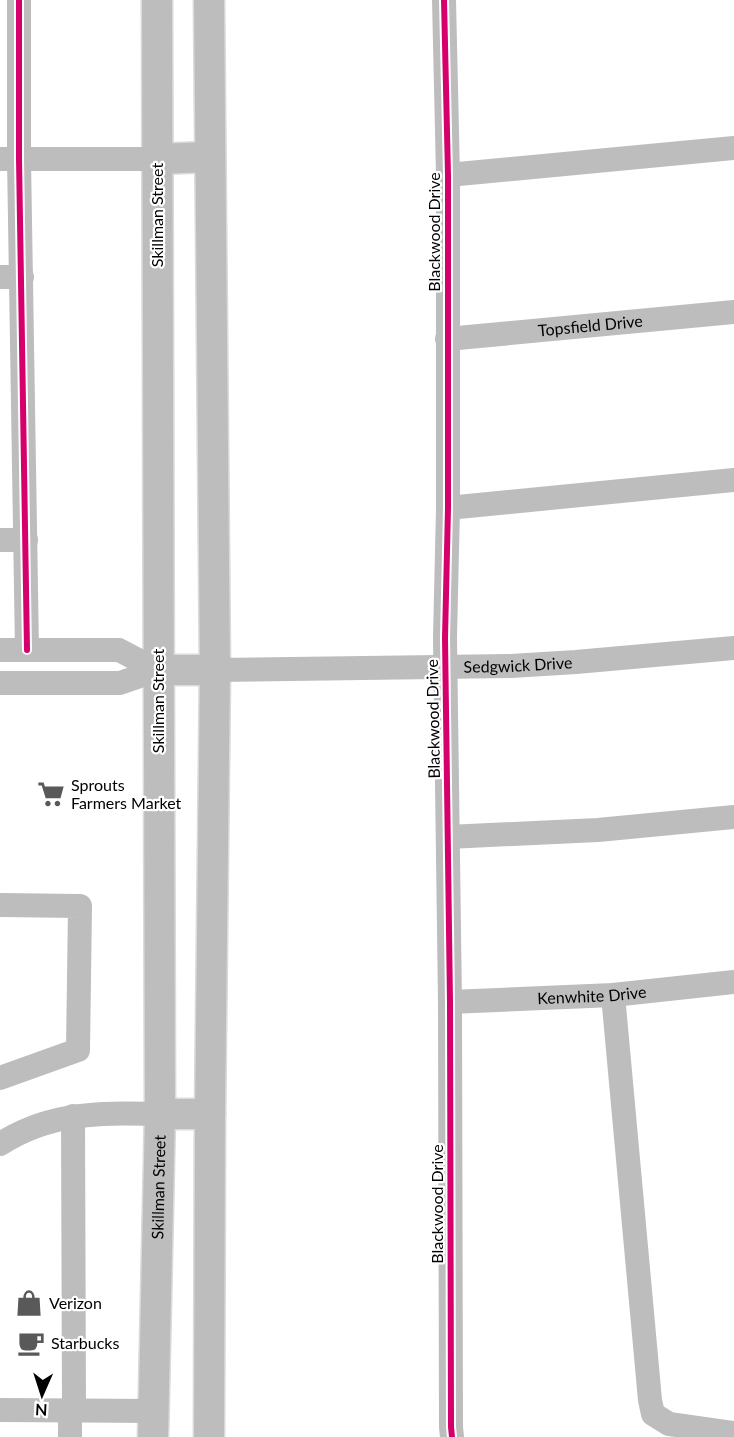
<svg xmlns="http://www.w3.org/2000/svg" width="734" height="1437" viewBox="0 0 734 1437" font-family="Lato,sans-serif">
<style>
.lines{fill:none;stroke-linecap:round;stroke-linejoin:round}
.major-casing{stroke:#dbdbdb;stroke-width:33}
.minor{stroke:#bdbdbd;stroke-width:24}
.major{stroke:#bdbdbd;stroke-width:30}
.cycleway-casing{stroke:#fff;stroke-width:10}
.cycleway{stroke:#d6006c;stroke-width:6}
.labels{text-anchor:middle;stroke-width:4.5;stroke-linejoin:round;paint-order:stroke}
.street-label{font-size:16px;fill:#000;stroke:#fff}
.poi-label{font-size:16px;fill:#000;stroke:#fff;text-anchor:start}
</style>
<rect width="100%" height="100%" fill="#fff"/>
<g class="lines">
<defs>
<g id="major">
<polyline points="156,159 209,157"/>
<polyline points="157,670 215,670"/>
<polyline points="160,1114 210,1114"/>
<path id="s4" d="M153 1437 160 1114 157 0"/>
<polyline points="209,1437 210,1115 215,670 209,0"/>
</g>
</defs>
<use href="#major" class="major-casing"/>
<g class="minor">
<polyline points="19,0 19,159 27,650"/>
<polyline points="444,0 448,175 448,508 445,638 450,1002 451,1427 452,1437"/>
<polyline points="0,159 156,159"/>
<polyline points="448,175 734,148"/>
<polyline points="0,277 22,277"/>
<path id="s1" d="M447 339 734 312"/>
<polyline points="448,508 734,480"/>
<polyline points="0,540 26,540"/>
<polyline points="0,650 119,650 157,670"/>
<path id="s2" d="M215 670 511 666 576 662 734 648"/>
<polyline points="0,683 120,683 157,670"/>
<polyline points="448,837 598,830 734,817"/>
<polyline points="0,905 80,906 78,1050 0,1078"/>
<polyline points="613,995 650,1400 653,1414 669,1424 734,1433"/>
<path id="s3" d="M450 1002 613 995 734 982"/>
<polyline points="73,1116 74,1410"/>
<path d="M0 1144C52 1111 101 1113 160 1114"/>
<polyline points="0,1410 154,1411"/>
<polyline points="70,1437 70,1410"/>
</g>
<use href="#major" class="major"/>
<defs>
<g id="cycleway">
<polyline points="19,0 19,159 27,650"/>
<polyline points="444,0 448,175 448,508 445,638 450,1002 451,1427 452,1437"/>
</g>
</defs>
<use href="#cycleway" class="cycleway-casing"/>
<use href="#cycleway" class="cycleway"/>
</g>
<defs>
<symbol id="supermarket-bare" viewBox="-9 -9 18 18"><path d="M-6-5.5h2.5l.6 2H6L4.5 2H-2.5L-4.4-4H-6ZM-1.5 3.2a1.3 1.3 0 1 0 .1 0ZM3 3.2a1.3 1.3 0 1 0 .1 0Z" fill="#595959" stroke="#fff" stroke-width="2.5" paint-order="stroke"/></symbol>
<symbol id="shop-bare" viewBox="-9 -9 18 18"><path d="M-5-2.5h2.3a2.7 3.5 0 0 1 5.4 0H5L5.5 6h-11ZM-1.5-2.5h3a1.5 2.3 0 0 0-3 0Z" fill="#595959" stroke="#fff" stroke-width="2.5" paint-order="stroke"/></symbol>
<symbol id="cafe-bare" viewBox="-9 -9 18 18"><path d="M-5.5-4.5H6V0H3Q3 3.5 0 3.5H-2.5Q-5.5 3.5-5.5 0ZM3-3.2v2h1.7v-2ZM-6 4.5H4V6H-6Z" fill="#595959" stroke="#fff" stroke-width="2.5" paint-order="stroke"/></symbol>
</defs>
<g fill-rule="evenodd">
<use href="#supermarket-bare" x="32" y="775" width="38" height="38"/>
<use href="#shop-bare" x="10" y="1284" width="38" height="38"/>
<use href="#cafe-bare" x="12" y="1324" width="38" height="38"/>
</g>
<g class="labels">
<g class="street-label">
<text transform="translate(157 215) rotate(-90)" y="6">Skillman Street</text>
<text transform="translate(434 232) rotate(-90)" y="6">Blackwood Drive</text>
<text dy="6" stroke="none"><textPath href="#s1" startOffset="144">Topsfield Drive</textPath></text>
<text dy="6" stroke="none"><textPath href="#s2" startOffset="303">Sedgwick Drive</textPath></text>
<text transform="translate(158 701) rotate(-90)" y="6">Skillman Street</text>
<text transform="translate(433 719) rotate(-91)" y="6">Blackwood Drive</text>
<text dy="6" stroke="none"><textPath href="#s3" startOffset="142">Kenwhite Drive</textPath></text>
<text dy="6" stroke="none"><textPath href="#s4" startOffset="250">Skillman Street</textPath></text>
<text transform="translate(437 1204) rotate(-90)" y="6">Blackwood Drive</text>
</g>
<g class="poi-label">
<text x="71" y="791">Sprouts<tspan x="71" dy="18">Farmers Market</tspan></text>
<text x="49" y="1309">Verizon</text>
<text x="51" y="1349">Starbucks</text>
</g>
</g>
<g transform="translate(42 1395) rotate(183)" stroke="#ffffff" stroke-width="4.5" paint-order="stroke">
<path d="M0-4.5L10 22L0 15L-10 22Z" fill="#000000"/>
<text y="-9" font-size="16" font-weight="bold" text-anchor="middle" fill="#000000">N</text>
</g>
</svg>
